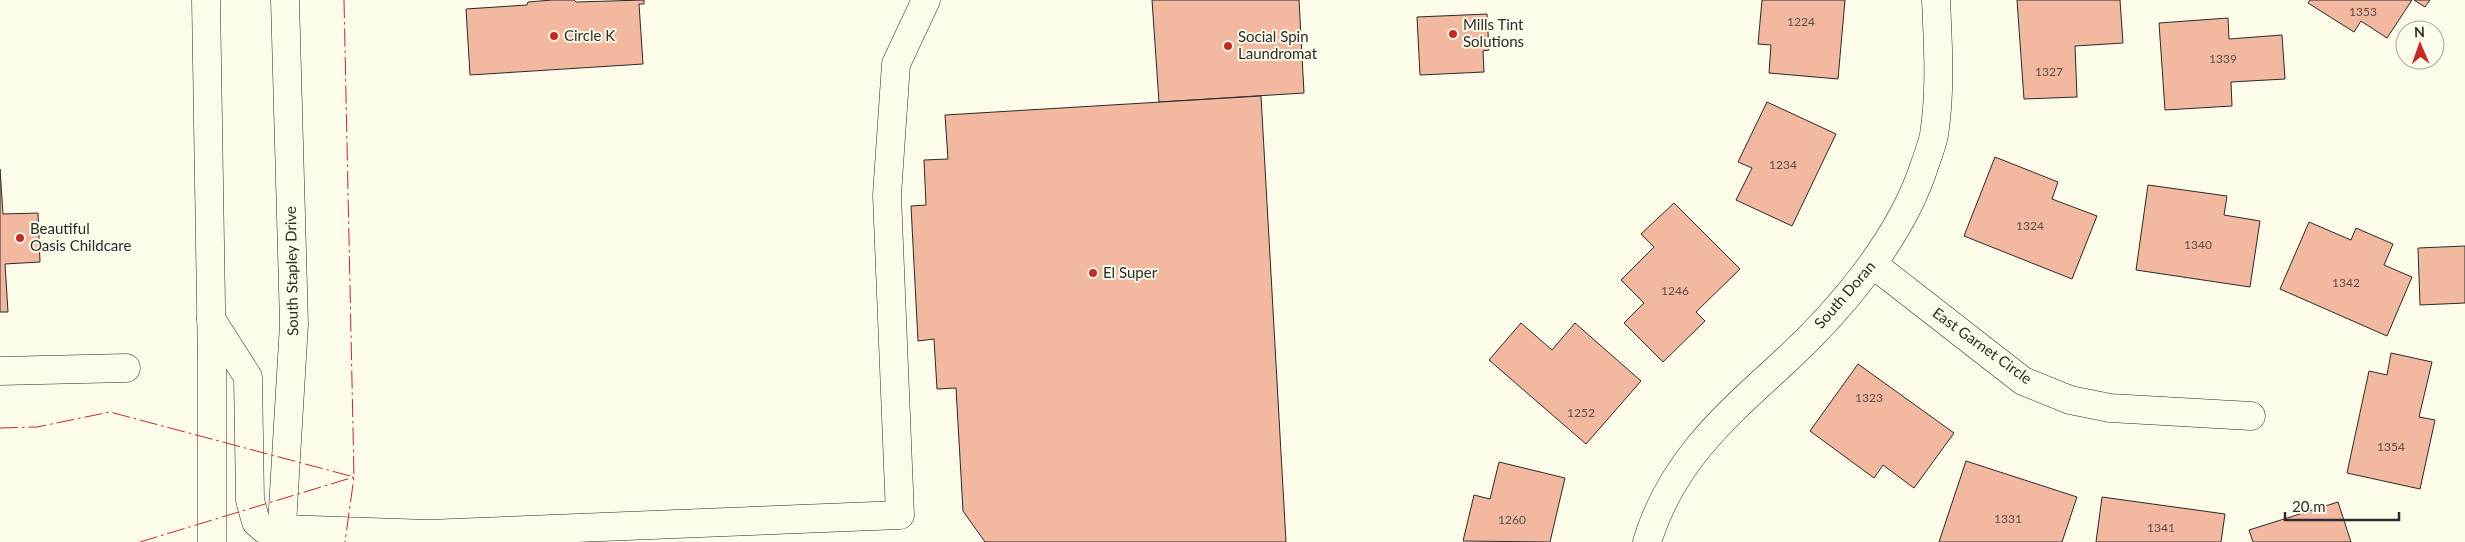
<svg xmlns="http://www.w3.org/2000/svg" width="2465" height="542" viewBox="0 0 2465 542" font-family="Lato,sans-serif">
<style>
.building{fill:#f2b8a0;stroke:#2b2b2b}
.lines{fill:none;stroke-linecap:round;stroke-linejoin:round}
.minor-casing{stroke:#2b2b2b;stroke-width:29}
.major-casing{stroke:#2b2b2b;stroke-width:29}
.minor{stroke:#fdfbea;stroke-width:28}
.major{stroke:#fdfbea;stroke-width:28}
.power{stroke:#c62828;stroke-width:1;stroke-dasharray:18 4 2.5 4;stroke-linecap:butt}
.poi-dot{fill:#c62828;stroke:#fdfbea;stroke-width:2}
.labels{text-anchor:middle;stroke-width:4;stroke-linejoin:round;paint-order:stroke}
.number-label{font-size:12px;fill:#5d4e48}
.poi-label{font-size:15px;fill:#2b2b2b;stroke:#fdfbea;text-anchor:start}
.street-label{font-size:15px;fill:#2b2b2b;stroke:#fdfbea}
</style>
<rect width="100%" height="100%" fill="#fdfbea"/>
<g class="building">
<polygon points="552,0 574,0 576,2 644,0 644,4 639,4 643,64 470,75 466,9 527,5 528,2"/>
<polygon points="1152,0 1299,0 1304,93 1159,102"/>
<polygon points="1762,0 1845,0 1838,79 1769,73 1771,45 1758,44"/>
<polygon points="2017,0 2120,0 2123,43 2075,46 2077,97 2024,99"/>
<polygon points="2310,0 2412,0 2387,38 2361,21 2354,32 2308,3"/>
<polygon points="2414,0 2430,0 2425,7"/>
<polygon points="1487,14 1489,50 1483,51 1484,72 1420,75 1417,17"/>
<polygon points="2228,18 2229,39 2282,35 2285,79 2231,82 2232,106 2165,110 2159,23"/>
<polygon points="1261,96 1286,542 985,542 963,511 956,388 937,389 934,339 918,341 911,206 926,205 924,160 948,159 945,115"/>
<polygon points="1767,102 1836,134 1792,226 1736,200 1752,168 1738,162"/>
<polygon points="1995,157 2058,182 2052,199 2097,216 2072,279 1964,236"/>
<polygon points="0,169 3,214 38,213 40,262 5,264 8,312 0,312"/>
<polygon points="2148,185 2227,196 2224,215 2260,221 2250,287 2136,270"/>
<polygon points="1674,203 1740,269 1696,312 1705,321 1663,362 1624,323 1644,303 1621,280 1654,247 1641,234"/>
<polygon points="2309,222 2351,240 2356,228 2393,244 2384,265 2412,277 2387,336 2280,289"/>
<polygon points="2465,246 2465,303 2420,305 2418,248"/>
<polygon points="1521,323 1552,350 1575,323 1641,381 1586,444 1489,360"/>
<polygon points="2391,353 2432,362 2419,417 2435,420 2420,489 2347,473 2369,371 2387,375"/>
<polygon points="1858,364 1954,433 1914,488 1883,465 1874,478 1810,431"/>
<polygon points="1966,461 2077,497 2062,542 1939,542"/>
<polygon points="1499,462 1565,478 1550,542 1463,541 1474,495 1490,499"/>
<polygon points="2102,497 2225,514 2221,542 2096,542"/>
<polygon points="2338,502 2351,542 2253,542 2249,530"/>
</g>
<g class="lines">
<defs>
<g id="minor">
<polyline points="1874,265 2023,381 2070,400 2110,408 2251,416"/>
<polyline points="0,371 126,368"/>
<polyline points="282,529 428,534 900,515 887,195 896,64 926,0"/>
<path d="M1647 542C1671 463 1723 418 1782 364 1839 312 1901 239 1925 164 1928 155 1932 145 1934 135 1941 90 1938 46 1936 0"/>
</g>
<g id="major">
<polyline points="206,0 212,365 212,542"/>
<polyline points="211,319 248,377 250,500 256,522 264,529 282,529"/>
<polyline points="281,542 294,324 285,0"/>
</g>
</defs>
<use href="#minor" class="minor-casing"/>
<use href="#major" class="major-casing"/>
<use href="#minor" class="minor"/>
<use href="#major" class="major"/>
<g class="power">
<polyline points="344,0 354,477 345,542"/>
<polyline points="0,428 37,427 110,412 354,477"/>
<polyline points="140,542 354,477"/>
</g>
</g>
<g class="poi-dot">
<circle cx="1453" cy="34" r="5"/>
<circle cx="554" cy="36" r="5"/>
<circle cx="1228" cy="46" r="5"/>
<circle cx="20" cy="238" r="5"/>
<circle cx="1093" cy="273" r="5"/>
</g>
<g class="labels">
<g class="number-label">
<text x="2363" y="16">1353</text>
<text x="1801" y="26">1224</text>
<text x="2223" y="63">1339</text>
<text x="2049" y="76">1327</text>
<text x="1783" y="169">1234</text>
<text x="2030" y="230">1324</text>
<text x="2198" y="249">1340</text>
<text x="2346" y="287">1342</text>
<text x="1675" y="295">1246</text>
<text x="1869" y="402">1323</text>
<text x="1581" y="417">1252</text>
<text x="2391" y="451">1354</text>
<text x="2008" y="523">1331</text>
<text x="1512" y="524">1260</text>
<text x="2161" y="532">1341</text>
</g>
<g class="poi-label">
<text x="1463" y="30">Mills Tint<tspan x="1463" dy="17">Solutions</tspan></text>
<text x="564" y="41">Circle K</text>
<text x="1238" y="42">Social Spin<tspan x="1238" dy="17">Laundromat</tspan></text>
<text x="30" y="234">Beautiful<tspan x="30" dy="17">Oasis Childcare</tspan></text>
<text x="1103" y="278">El Super</text>
</g>
<g class="street-label">
<text transform="translate(292 271) rotate(-91)" y="5">South Stapley Drive</text>
<text transform="translate(1845 295) rotate(-49)" y="5">South Doran</text>
<text transform="translate(1982 346) rotate(36)" y="5">East Garnet Circle</text>
</g>
</g>
<g transform="translate(2420 45) rotate(358)"><circle r="24" fill="#fdfbea" stroke="#a9a89e"/>
<path d="M0-4L9 19L0 12L-9 19Z" fill="#c62828"/>
<text y="-8" font-size="14" font-weight="bold" text-anchor="middle" fill="#2b2b2b">N</text>
</g>
<path d="M2285 512v8h114v-8" fill="none" stroke="#2b2b2b" stroke-width="2.5"/>
<text x="2292" y="512" font-size="15" fill="#2b2b2b" stroke="#fdfbea" stroke-width="4" paint-order="stroke">20 m</text>
</svg>
